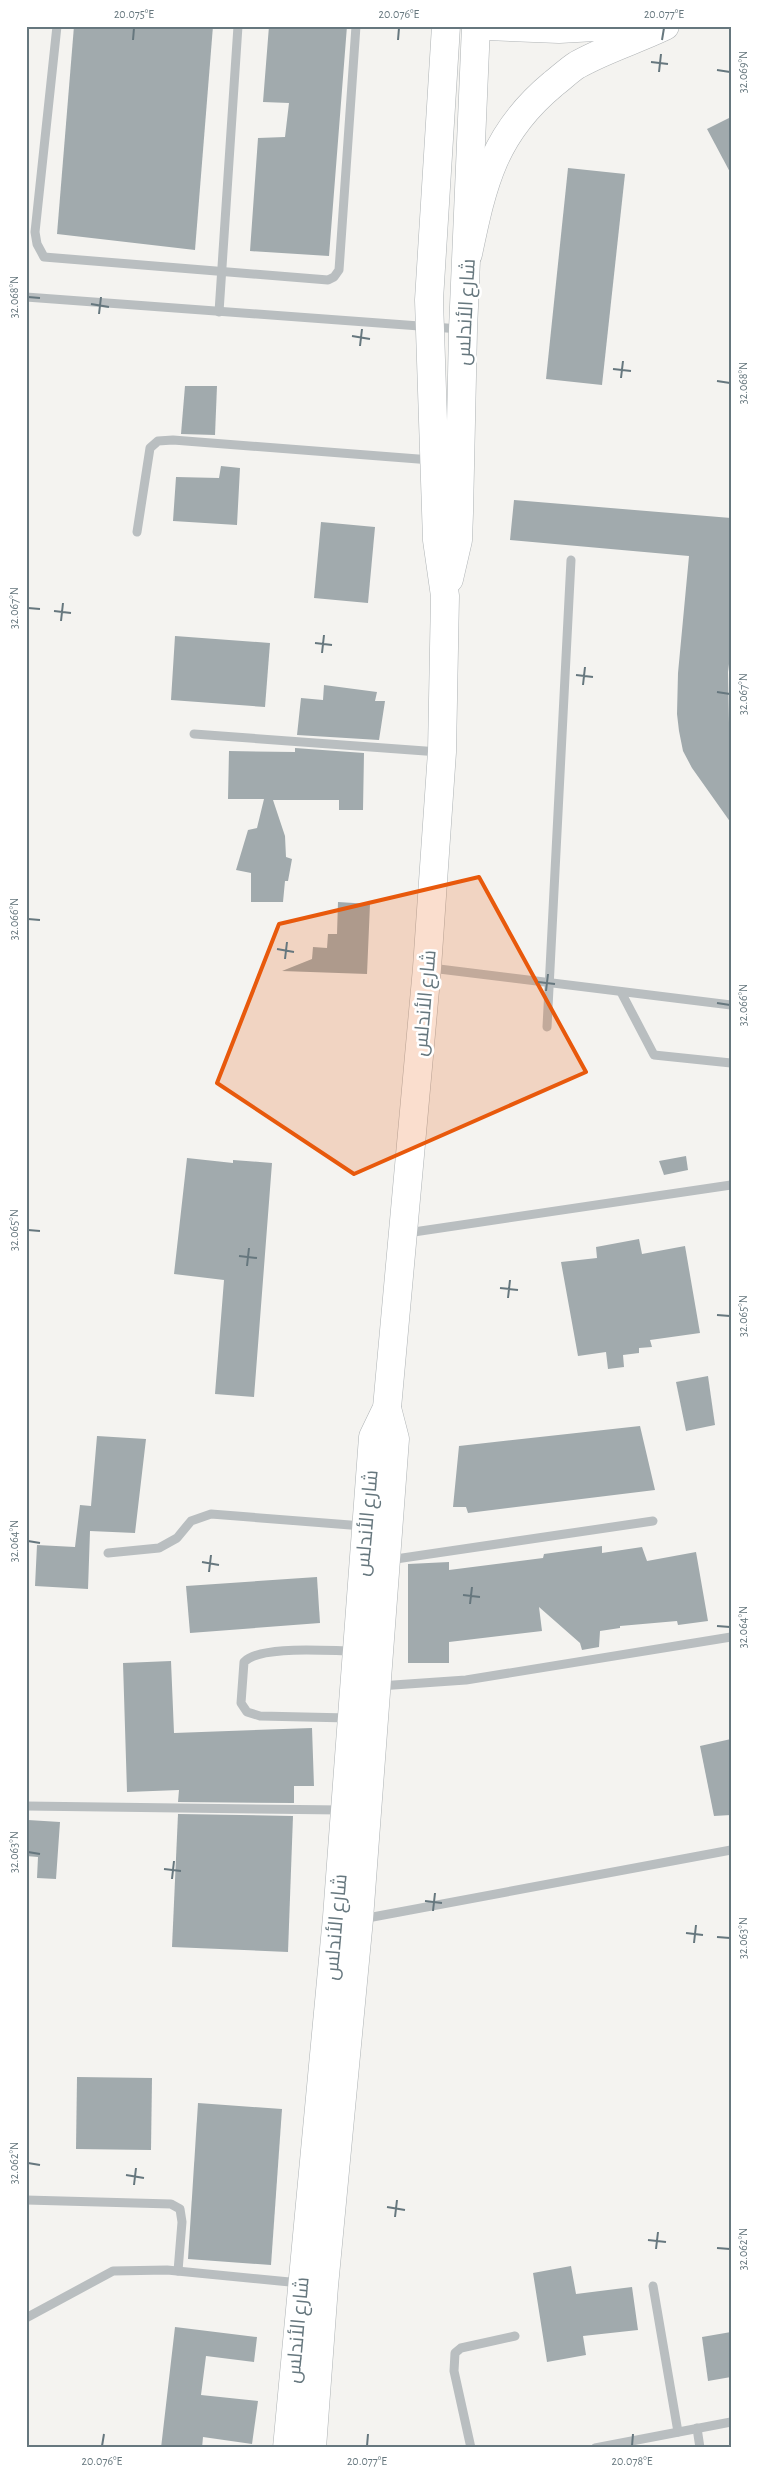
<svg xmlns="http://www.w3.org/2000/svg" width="757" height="2474" viewBox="0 0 757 2474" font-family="'Alegreya Sans',Cairo,sans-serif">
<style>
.building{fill:#a1aaad}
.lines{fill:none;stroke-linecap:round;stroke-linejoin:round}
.major-casing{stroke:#adb2b4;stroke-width:29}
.highway-casing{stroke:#afb3b5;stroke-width:29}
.minor{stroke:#b9bec0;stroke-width:9}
.major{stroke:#fff;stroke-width:28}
.highway{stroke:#fff;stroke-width:28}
.marked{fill:#e8590c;fill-opacity:0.2;stroke:#e8590c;stroke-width:4;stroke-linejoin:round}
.ticks{fill:none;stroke:#66777e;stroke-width:2}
.labels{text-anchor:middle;stroke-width:5;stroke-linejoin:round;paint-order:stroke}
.street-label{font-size:20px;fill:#66777e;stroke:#fff}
.neatline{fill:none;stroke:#66777e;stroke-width:2}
.ticks-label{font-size:12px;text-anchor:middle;fill:#66777e}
</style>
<rect width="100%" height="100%" fill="#f4f3f0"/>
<g class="building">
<polygon points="74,26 213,26 195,250 57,234"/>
<polygon points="269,26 347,26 329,256 250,251 258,138 285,137 289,103 263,102"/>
<polygon points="731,117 731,174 707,129"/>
<polygon points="568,168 625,174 602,385 546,379"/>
<polygon points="185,386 217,386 215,435 181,434"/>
<polygon points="221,466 240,468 237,525 173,521 176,477 219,478"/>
<polygon points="514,500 731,518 731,648 728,672 731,823 692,768 683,751 679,731 677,714 678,673 689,556 510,540"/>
<polygon points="321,522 375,527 368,603 314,598"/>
<polygon points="175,636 270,643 265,707 171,700"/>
<polygon points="324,685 377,692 375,701 385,701 379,740 297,735 301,698 323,700"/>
<polygon points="295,748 364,753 363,810 339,810 339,800 273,800 285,836 286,857 292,859 288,881 285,881 283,902 251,902 251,873 236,870 248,830 257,828 264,799 228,799 229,751 295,752"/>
<polygon points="338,902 370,904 367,974 282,971 312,959 313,947 327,948 328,934 337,934"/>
<polygon points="686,1156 688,1170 664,1175 659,1161"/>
<polygon points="187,1158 233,1163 233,1160 272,1163 254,1397 215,1394 224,1280 174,1274"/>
<polygon points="639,1239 642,1254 685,1246 700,1333 650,1340 652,1347 639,1348 639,1353 623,1355 624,1367 608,1369 606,1352 578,1356 561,1262 597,1258 596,1247"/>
<polygon points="708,1376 715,1425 686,1431 676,1382"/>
<polygon points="640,1426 655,1490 468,1513 466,1507 453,1507 459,1446"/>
<polygon points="97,1436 146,1439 135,1533 90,1531 88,1589 35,1586 37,1545 75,1547 80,1505 91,1506"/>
<polygon points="602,1546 602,1553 642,1547 647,1561 696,1552 708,1621 678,1625 677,1621 620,1626 620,1628 600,1631 599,1647 582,1650 580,1643 539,1607 542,1631 449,1642 449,1663 408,1663 408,1564 449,1562 449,1570 543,1558 544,1554"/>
<polygon points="317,1577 320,1623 190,1633 186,1586"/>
<polygon points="171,1661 174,1733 312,1728 314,1786 294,1786 294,1803 178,1802 179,1790 127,1792 123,1663"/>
<polygon points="731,1739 731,1815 714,1816 700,1746"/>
<polygon points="178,1814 293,1816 288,1952 172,1947"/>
<polygon points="28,1820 60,1822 56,1879 37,1878 38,1857 26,1856"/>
<polygon points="77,2077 152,2078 151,2150 76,2149"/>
<polygon points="198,2103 282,2109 271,2265 188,2259"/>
<polygon points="571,2266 576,2294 632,2287 638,2330 583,2336 586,2355 547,2362 533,2273"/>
<polygon points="175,2327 257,2337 254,2362 206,2356 201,2395 258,2401 252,2444 203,2437 202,2448 161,2448"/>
<polygon points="731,2332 731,2377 708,2381 702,2337"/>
</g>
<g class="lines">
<defs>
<g id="major">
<polyline points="449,579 458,540 459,513 463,330 476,26"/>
<polyline points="287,2448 337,1917 373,1437 387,1408 427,968 442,752 445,596 437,540 429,300 446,26"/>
<polyline points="312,2448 324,2286 359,1919 395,1439 387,1408"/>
</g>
<g id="highway">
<polyline points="487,26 559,29 613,26"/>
<path d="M468 254C483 182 494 133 553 84 561 78 569 70 577 65 605 49 636 40 665 26"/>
</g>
</defs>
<use href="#major" class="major-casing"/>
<use href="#highway" class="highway-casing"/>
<g class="minor">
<polyline points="57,26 35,232 37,244 44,257 328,280 334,277 339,270 356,26"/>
<polyline points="26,297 460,329"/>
<polyline points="219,312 238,26"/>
<polyline points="137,532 150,448 158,441 173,440 431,460"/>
<polyline points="194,734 439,752"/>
<polyline points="431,968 731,1005"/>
<polyline points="621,992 654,1055 731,1063"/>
<polyline points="547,1027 571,560"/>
<polyline points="407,1233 731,1185"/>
<polyline points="108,1553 159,1548 177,1538 191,1521 211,1514 363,1526"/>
<polyline points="389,1560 653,1521"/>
<polyline points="379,1686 466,1680 731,1637"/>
<path d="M349 1718 260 1716 247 1712 241 1703 244 1662C260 1645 328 1651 353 1651"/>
<polyline points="26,1806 342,1810"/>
<polyline points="362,1919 731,1850"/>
<polyline points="26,2200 171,2204 180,2209 182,2222 178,2271"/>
<polyline points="653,2286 678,2432"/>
<polyline points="26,2318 113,2271 167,2270 300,2283"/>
<polyline points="697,2428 700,2448"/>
<polyline points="471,2448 454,2371 455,2353 461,2348 515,2336"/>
<polyline points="595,2448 731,2422"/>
</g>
<use href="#major" class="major"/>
<use href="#highway" class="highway"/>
</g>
<path class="marked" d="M479 877 586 1072 354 1174 217 1083 279 924Z"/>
<path class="ticks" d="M133 40 134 28M398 40 399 28M662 40 664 28M651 62 668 64M717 70 730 72M659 72 661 54M28 297 40 298M91 304 109 307M99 314 101 297M352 336 370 339M360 346 362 329M613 369 631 371M621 378 623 361M717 381 730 383M28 608 40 609M54 611 71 613M61 621 63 603M315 643 332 645M322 653 324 635M576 675 593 677M583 685 585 667M717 692 730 694M28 919 40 920M277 949 294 952M285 959 287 942M538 982 555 984M546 991 548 974M717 1003 730 1005M28 1230 40 1231M239 1256 257 1258M247 1266 249 1248M500 1288 518 1290M508 1298 510 1280M717 1315 730 1316M28 1541 40 1543M202 1562 219 1565M209 1572 211 1555M463 1595 480 1597M470 1604 472 1587M717 1626 730 1627M28 1852 40 1854M164 1869 181 1871M172 1879 174 1861M425 1901 442 1903M433 1911 435 1893M686 1933 703 1935M717 1937 730 1938M694 1943 696 1925M28 2163 40 2165M126 2175 144 2178M134 2185 136 2168M387 2207 405 2210M395 2217 397 2200M648 2240 666 2242M717 2248 730 2249M656 2249 658 2232M102 2446 104 2434M367 2446 368 2434M632 2446 633 2434"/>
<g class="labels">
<g class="street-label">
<text transform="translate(465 312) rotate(-87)" y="7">شارع الأندلس</text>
<text transform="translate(424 1003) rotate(-85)" y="7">شارع الأندلس</text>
<text transform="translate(366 1523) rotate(-85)" y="7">شارع الأندلس</text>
<text transform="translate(335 1927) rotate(-85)" y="7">شارع الأندلس</text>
<text transform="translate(297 2330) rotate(-85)" y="7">شارع الأندلس</text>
</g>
</g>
<rect width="757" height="2474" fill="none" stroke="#ffffff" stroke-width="55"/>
<rect x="28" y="28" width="702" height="2418" class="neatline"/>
<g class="ticks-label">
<text x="134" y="18">20.075°E</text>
<text x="399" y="18">20.076°E</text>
<text x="664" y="18">20.077°E</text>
<text transform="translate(743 72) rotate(-90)" y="4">32.069°N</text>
<text transform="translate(14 297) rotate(-90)" y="4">32.068°N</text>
<text transform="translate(743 383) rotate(-90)" y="4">32.068°N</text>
<text transform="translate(14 608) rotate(-90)" y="4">32.067°N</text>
<text transform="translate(743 694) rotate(-90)" y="4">32.067°N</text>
<text transform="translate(14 919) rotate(-90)" y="4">32.066°N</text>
<text transform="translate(743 1005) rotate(-90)" y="4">32.066°N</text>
<text transform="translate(14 1230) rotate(-90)" y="4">32.065°N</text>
<text transform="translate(743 1316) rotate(-90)" y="4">32.065°N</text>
<text transform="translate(14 1541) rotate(-90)" y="4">32.064°N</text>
<text transform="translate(743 1627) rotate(-90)" y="4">32.064°N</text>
<text transform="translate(14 1852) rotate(-90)" y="4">32.063°N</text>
<text transform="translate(743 1938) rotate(-90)" y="4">32.063°N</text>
<text transform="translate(14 2163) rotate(-90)" y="4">32.062°N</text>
<text transform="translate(743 2249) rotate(-90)" y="4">32.062°N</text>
<text x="102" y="2465">20.076°E</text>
<text x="367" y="2465">20.077°E</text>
<text x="632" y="2465">20.078°E</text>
</g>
</svg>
